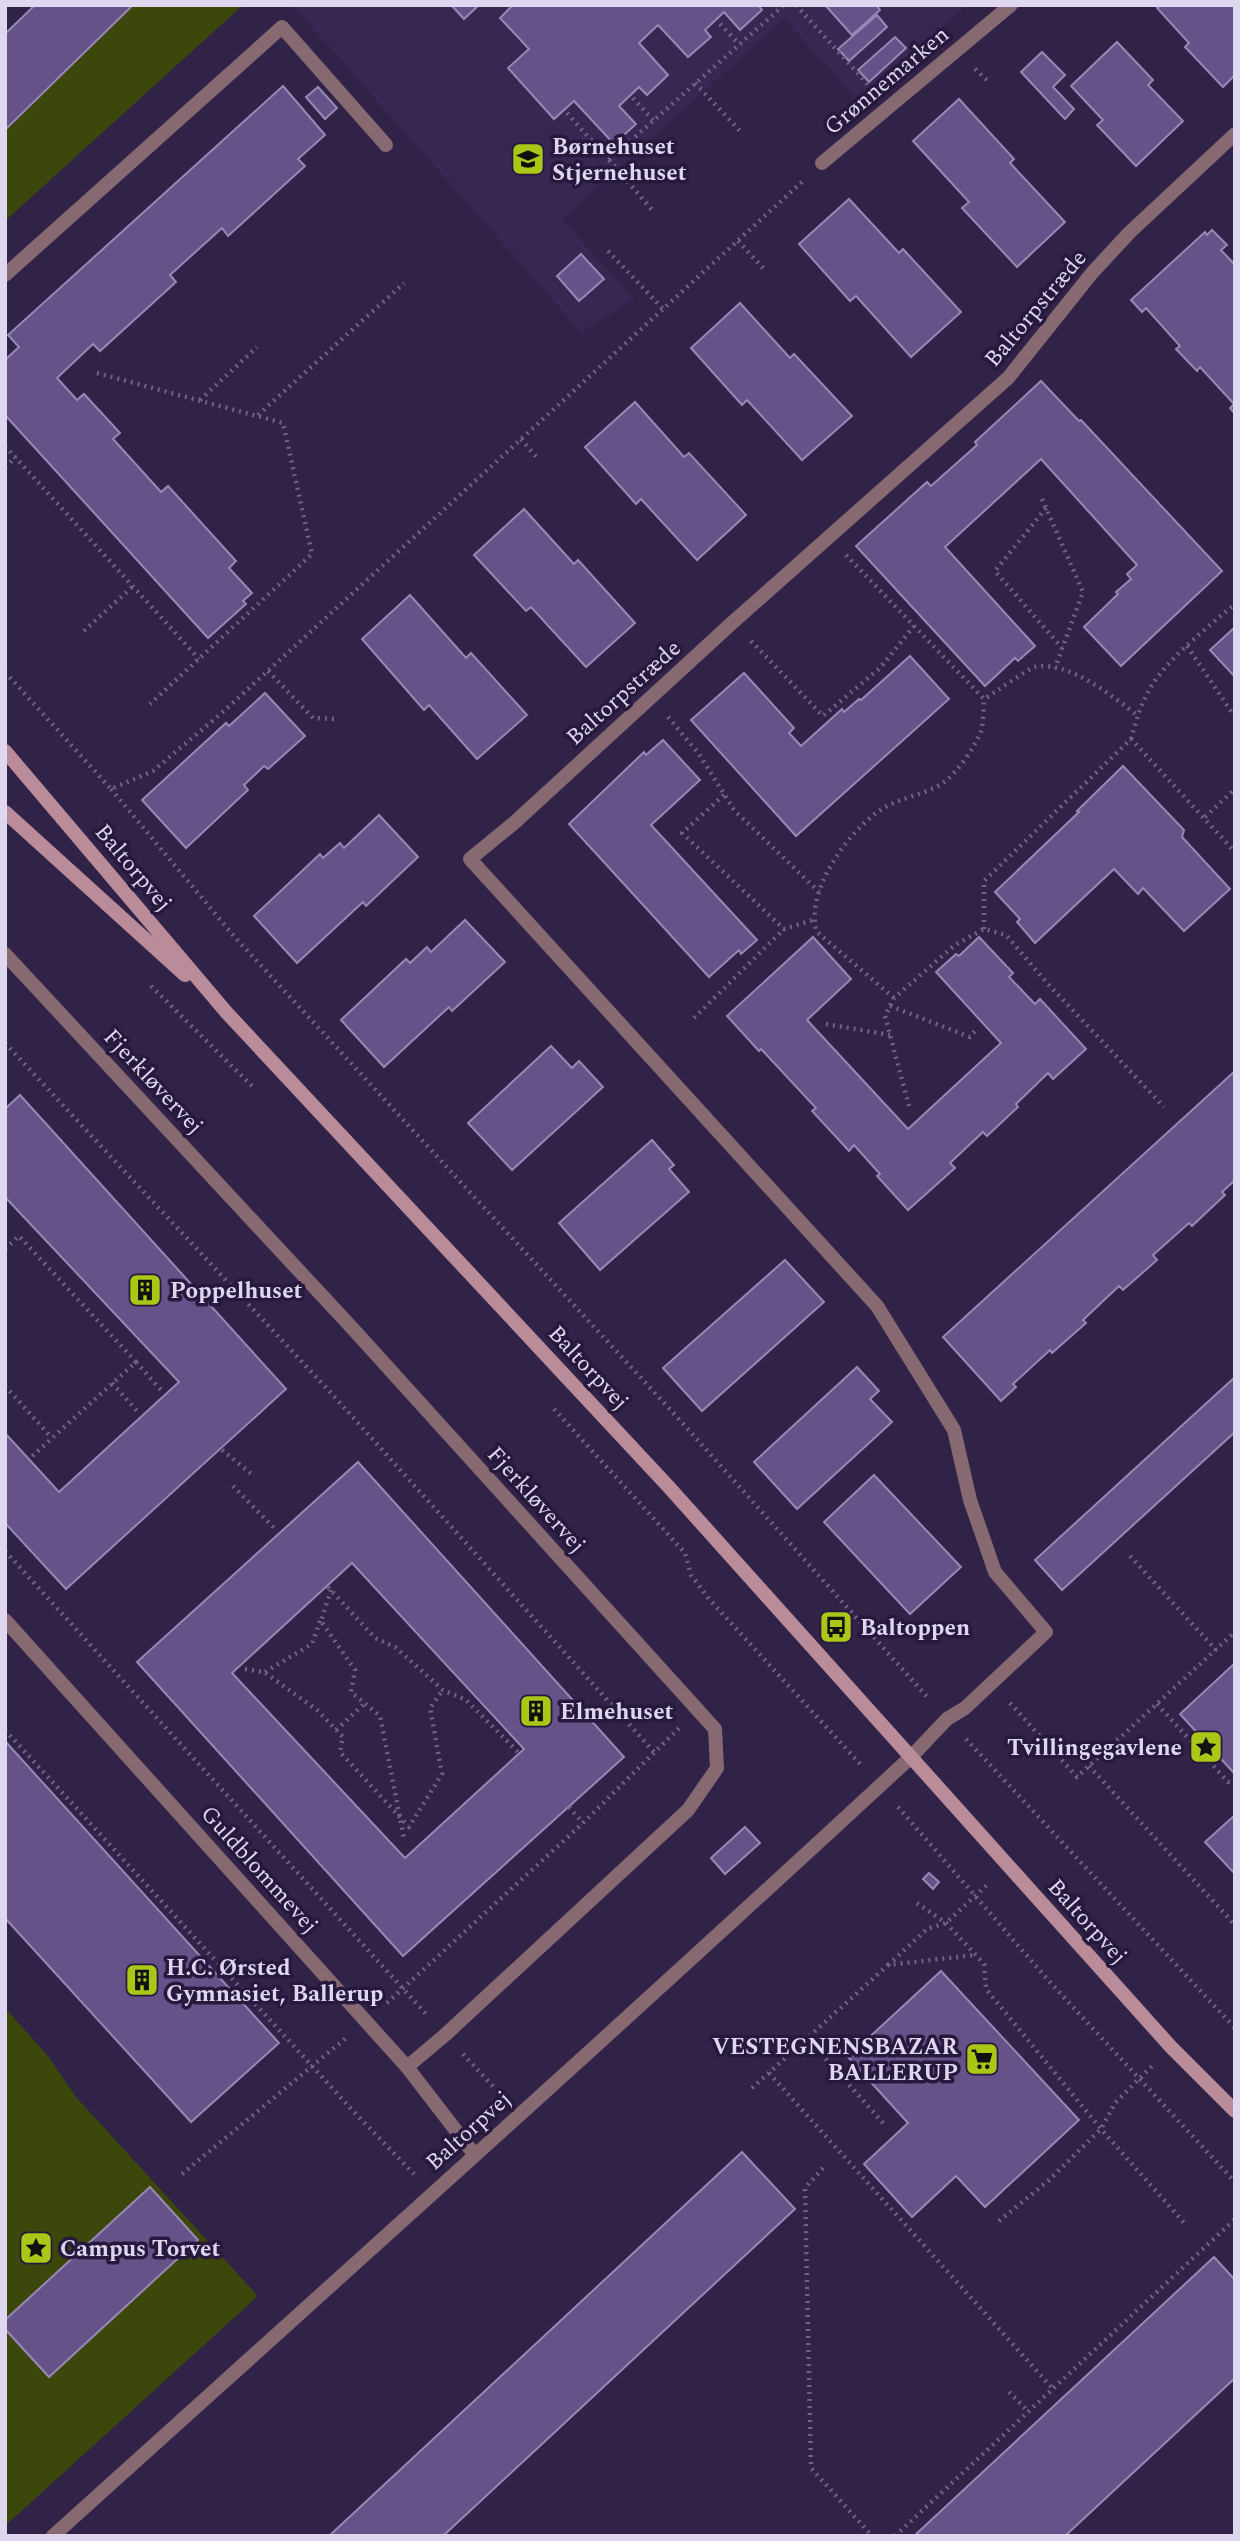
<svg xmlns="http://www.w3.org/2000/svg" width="1240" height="2541" viewBox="0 0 1240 2541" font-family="Spectral,serif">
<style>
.built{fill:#382753}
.green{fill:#3c470b}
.building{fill:#655288;stroke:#9788b5;stroke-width:2;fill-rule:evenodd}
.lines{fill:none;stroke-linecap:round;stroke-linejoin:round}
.path{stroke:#6f6484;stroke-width:4.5;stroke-dasharray:2 5;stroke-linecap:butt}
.lane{stroke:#866971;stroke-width:14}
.street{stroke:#866971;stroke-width:14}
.secondary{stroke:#ba8b99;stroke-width:14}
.labels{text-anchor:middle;stroke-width:7;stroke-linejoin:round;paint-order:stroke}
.street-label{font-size:23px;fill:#ded7ef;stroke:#27193d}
.poi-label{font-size:23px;font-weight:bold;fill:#ded7ef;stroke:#27193d;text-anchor:start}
</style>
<rect width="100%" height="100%" fill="#312348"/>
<polygon class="built" points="292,5 967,5 857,99 784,19 562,219 634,299 582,333"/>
<g class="green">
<polygon points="134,5 243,5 5,221 5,131"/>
<polygon points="5,2008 48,2056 76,2097 258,2296 5,2526"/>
</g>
<g class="building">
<polygon points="35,5 133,5 5,130 5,34"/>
<polygon points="451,5 479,5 464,19"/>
<polygon points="513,5 758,5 762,10 740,30 724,12 705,30 711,37 688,57 658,25 639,43 668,75 647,95 639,87 619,106 636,124 614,144 574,101 554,119 508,68 529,49 500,18"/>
<polygon points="825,5 876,5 880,10 852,35"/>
<polygon points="1161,5 1235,5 1235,75 1223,87 1185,47 1189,43 1157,8"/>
<polygon points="877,15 887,27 849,61 838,49"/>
<polygon points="895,37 906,48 869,82 858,70"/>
<polygon points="1117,42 1153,80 1148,85 1183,121 1136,166 1097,125 1103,120 1071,86"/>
<polygon points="1042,52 1065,75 1053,87 1074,109 1065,119 1021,72"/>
<polygon points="283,86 325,135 298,159 305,166 228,236 222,228 170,275 176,282 100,351 93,344 57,378 77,400 84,394 120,433 113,439 161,492 168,486 236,561 229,568 252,593 243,601 246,604 208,638 5,415 5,360 19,347 8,335"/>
<polygon points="318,87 337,108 325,119 306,97"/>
<polygon points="959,99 1014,159 1010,163 1065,222 1017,267 962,208 969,202 913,141"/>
<polygon points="849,199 899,253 903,249 961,312 911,357 856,296 850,301 799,244"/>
<polygon points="1212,230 1227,245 1221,250 1235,265 1235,414 1230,408 1234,404 1200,367 1197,371 1176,349 1180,346 1146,308 1142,312 1131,300 1205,232 1207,235"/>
<polygon points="581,254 604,279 579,301 557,276"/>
<polygon points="740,303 790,358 794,354 852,416 802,460 747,400 742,405 691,348"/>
<polygon points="1041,381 1079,421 1081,420 1222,571 1121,666 1084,627 1118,594 1116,592 1131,579 1127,574 1137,565 1041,459 945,547 1035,646 1018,661 1015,658 985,686 856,546 927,482 931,486 977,445 975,442"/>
<polygon points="635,402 684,457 689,453 746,515 697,560 641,499 636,504 585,447"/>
<polygon points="524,509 574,564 578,560 635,623 586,667 531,607 526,611 474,555"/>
<polygon points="410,595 466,658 471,653 527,715 477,759 429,705 424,710 362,639"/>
<polygon points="1235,627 1235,677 1210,650"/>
<polygon points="910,656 949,699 796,836 691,720 744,673 794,728 789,733 801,746 842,709 844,712 859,699 861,700"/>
<polygon points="265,693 305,736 268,769 264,766 244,785 248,790 186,848 142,800 226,723 229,726"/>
<polygon points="663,740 700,780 651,825 757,940 741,954 739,950 709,977 569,824 644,752 646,755"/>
<polygon points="1123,766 1184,830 1182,837 1230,889 1184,931 1143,888 1138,894 1114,869 1035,943 1017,922 1020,919 995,892 1079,812 1077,811"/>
<polygon points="379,815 418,857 366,906 363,902 297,963 254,916 320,854 323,858 340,843 344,848"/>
<polygon points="465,920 505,962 452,1011 449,1007 384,1067 341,1020 406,959 410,963 427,947 431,952"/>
<polygon points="813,937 851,979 807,1020 908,1129 1001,1043 936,972 956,954 959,956 979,937 1013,973 1009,977 1035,1004 1040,999 1086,1049 1053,1079 1048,1073 1016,1104 1018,1107 987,1136 983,1132 950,1163 955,1168 908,1210 877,1176 880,1174 854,1145 849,1151 812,1111 816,1108 761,1049 759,1051 727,1016"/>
<polygon points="551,1046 572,1068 579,1061 603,1087 512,1170 468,1123"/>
<polygon points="1235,1071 1235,1180 1222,1192 1225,1195 1192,1226 1189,1223 1153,1255 1157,1260 1123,1290 1119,1286 1083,1320 1086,1323 1052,1353 1050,1350 1013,1384 1016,1387 1001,1401 943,1337"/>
<polygon points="20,1095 286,1389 66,1589 5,1523 5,1433 59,1492 179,1382 5,1197 5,1109"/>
<polygon points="652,1140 674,1165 669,1169 689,1192 600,1270 559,1223"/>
<polygon points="785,1260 824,1302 702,1411 663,1368"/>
<polygon points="857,1367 879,1391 870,1399 892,1422 797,1509 754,1462"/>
<polygon points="1235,1377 1235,1432 1062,1590 1035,1560"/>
<path d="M358 1462 624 1757 403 1956 137 1662ZM352 1563 524 1749 405 1858 232 1673Z"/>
<polygon points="874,1475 961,1567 910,1614 824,1522"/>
<polygon points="1235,1663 1235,1770 1233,1772 1180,1714"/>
<polygon points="5,1741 279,2043 191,2122 5,1918"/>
<polygon points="1235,1815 1235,1874 1205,1842"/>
<polygon points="745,1827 760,1843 725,1874 711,1858"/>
<polygon points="929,1873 939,1882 933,1889 923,1879"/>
<polygon points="941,1971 1079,2120 985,2207 956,2176 912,2217 864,2164 908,2123 848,2057"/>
<polygon points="742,2152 795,2209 443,2536 329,2536"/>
<polygon points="150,2187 198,2240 49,2377 5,2329 5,2320"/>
<polygon points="1214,2257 1235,2280 1235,2378 1065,2536 914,2536"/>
</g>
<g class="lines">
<g class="path">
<polyline points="796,5 870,87"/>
<polyline points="720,24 739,44"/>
<polyline points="975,69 990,83"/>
<polyline points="695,83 741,132"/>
<polyline points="633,98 653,120"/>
<polyline points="567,113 609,160 784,5"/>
<polyline points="609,160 653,211"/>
<polyline points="738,241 764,269"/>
<polyline points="608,251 663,309"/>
<polyline points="97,373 283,423 312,554 150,704"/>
<polyline points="200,400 257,347"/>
<polyline points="258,415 404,283"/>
<polyline points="521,439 538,459"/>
<polyline points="5,446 199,659"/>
<polyline points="5,467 16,457"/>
<polyline points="1042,499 1083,592 1055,668"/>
<polyline points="1046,508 995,571 1062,648"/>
<path d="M846 555 984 699C993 694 1029 668 1035 667 1068 660 1114 697 1138 716"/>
<polyline points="84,631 132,587"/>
<polyline points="751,641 823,716 880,668 914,626"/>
<polyline points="1187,646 1235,717"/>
<polyline points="268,671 313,718 335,719"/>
<polyline points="5,672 111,789 153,771 224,711 804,180"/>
<polyline points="668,717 699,754 734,810 819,892"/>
<path d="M1131 739C1137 718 1143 697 1156 679 1177 651 1208 627 1235 604"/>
<polyline points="111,789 232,934 677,1417 929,1699"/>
<polyline points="724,795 682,833 784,929 813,920"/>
<polyline points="1205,817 1235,789"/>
<polyline points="984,929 984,881 1131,739 1235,852"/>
<polyline points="151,986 252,1086"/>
<path d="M894 998 817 932C803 891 853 823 889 805 906 797 927 793 943 783 957 773 975 747 981 731 984 722 983 709 984 699"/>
<polyline points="890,1006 970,1037 977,1029"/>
<polyline points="694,1018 784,929"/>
<polyline points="826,1024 890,1035"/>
<polyline points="5,1043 331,1393 654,1752"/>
<polyline points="909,1106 885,1016 894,998 955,945 984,929 1006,935 1048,984 1164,1107"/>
<polyline points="5,1249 19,1236 136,1362 29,1459"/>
<polyline points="136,1362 161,1390"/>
<polyline points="112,1383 139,1413"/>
<polyline points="5,1386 52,1438"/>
<polyline points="554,1409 685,1553 691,1575 709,1599 862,1766"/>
<polyline points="222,1450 254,1476"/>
<polyline points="233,1486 277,1531"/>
<polyline points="5,1551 426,2014"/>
<polyline points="1130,1556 1216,1650"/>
<polyline points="328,1587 375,1638 395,1647 443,1690 466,1700 519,1753"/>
<polyline points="331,1590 321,1621 355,1670 351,1692 380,1716 404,1838"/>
<polyline points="245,1669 264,1672 317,1710 343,1737 340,1752 409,1827 442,1774 430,1708 443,1690"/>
<polyline points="265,1672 312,1644 320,1621"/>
<polyline points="1010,1703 1077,1777 1235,1632"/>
<polyline points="1157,1704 1228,1782 1235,1781"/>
<polyline points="5,1730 354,2112 414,2174"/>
<polyline points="336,1730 365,1703"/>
<polyline points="966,1739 1235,2028"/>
<polyline points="1089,1766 1235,1925"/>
<polyline points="569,1807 583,1823"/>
<polyline points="898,1807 1048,1980 1235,2182"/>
<polyline points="917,1903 946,1923 984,1964 986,1989 1101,2129 1186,2225"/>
<polyline points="888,1965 927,1929 946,1923 989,1883"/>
<polyline points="387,2003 583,1823 679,1728"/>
<polyline points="807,2038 885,2125"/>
<polyline points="463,2054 500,2094"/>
<polyline points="769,2073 1053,2389"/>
<polyline points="752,2088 888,1965 975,1955"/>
<polyline points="823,2168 805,2188 811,2468 872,2536"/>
<polyline points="182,2174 346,2038"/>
<polyline points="999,2221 1048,2181 1101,2129 1115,2103 1153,2065"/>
<polyline points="1009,2392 1029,2412"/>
<polyline points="895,2536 1235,2219"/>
</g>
<g class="lane">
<polyline points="5,275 282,27 386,145"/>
<polyline points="911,1757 947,1719 965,1708 1046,1632 995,1572 970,1500 954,1430 877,1306 470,859 514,823 733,622 1008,378 1092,273 1129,233 1235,134"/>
</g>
<g class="street">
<polyline points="822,163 1011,5"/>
<polyline points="5,954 354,1330 715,1729 717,1768 688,1810 445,2035 407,2067"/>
<polyline points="5,1620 407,2067 474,2154"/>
<path d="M53 2536C340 2277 628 2019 911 1757"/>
</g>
<g class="secondary">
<polyline points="5,751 227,1013 667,1485 1171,2047 1235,2111"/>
<polyline points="5,812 185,975"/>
</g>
</g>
<defs>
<symbol id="school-square" viewBox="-11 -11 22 22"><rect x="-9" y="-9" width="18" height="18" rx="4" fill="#aac717" stroke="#27193d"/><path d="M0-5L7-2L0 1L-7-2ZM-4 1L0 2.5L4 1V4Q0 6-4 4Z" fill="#111"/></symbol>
<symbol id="building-square" viewBox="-11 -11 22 22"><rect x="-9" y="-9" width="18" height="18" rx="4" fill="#aac717" stroke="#27193d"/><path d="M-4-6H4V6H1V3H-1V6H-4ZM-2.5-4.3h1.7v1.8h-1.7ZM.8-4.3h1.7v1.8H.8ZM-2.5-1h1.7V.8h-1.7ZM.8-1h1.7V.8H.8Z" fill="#111"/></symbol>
<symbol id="bus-square" viewBox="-11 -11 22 22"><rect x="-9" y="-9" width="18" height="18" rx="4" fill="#aac717" stroke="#27193d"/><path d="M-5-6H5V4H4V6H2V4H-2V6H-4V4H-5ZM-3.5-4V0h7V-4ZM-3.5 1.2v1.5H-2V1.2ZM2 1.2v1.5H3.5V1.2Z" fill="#111"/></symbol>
<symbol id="sight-square" viewBox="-11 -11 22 22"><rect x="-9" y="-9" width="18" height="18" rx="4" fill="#aac717" stroke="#27193d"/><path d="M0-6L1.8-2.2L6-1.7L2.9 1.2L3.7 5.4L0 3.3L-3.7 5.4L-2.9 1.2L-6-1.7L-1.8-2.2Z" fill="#111"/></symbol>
<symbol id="supermarket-square" viewBox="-11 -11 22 22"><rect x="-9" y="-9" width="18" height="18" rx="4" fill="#aac717" stroke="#27193d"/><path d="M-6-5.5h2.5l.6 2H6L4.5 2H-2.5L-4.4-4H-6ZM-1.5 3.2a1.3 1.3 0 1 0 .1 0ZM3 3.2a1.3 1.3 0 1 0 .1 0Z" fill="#111"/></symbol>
</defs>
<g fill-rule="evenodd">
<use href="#school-square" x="509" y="140" width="38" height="38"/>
<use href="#building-square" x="126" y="1271" width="38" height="38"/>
<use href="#bus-square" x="817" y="1608" width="38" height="38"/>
<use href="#building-square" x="517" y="1692" width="38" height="38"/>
<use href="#sight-square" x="1187" y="1728" width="38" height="38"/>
<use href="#building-square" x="123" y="1961" width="38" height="38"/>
<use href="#supermarket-square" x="963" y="2040" width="38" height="38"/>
<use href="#sight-square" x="17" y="2229" width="38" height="38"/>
</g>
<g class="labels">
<g class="street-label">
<text transform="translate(886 80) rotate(-40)" y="8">Grønnemarken</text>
<text transform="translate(1035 308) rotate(-50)" y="8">Baltorpstræde</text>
<text transform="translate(623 692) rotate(-42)" y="8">Baltorpstræde</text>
<text transform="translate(134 867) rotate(50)" y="8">Baltorpvej</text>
<text transform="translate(154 1081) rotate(47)" y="8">Fjerkløvervej</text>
<text transform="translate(589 1367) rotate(47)" y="8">Baltorpvej</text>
<text transform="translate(537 1499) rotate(48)" y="8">Fjerkløvervej</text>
<text transform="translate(260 1869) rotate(48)" y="8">Guldblommevej</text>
<text transform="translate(1088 1921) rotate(48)" y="8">Baltorpvej</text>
<text transform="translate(468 2130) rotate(-42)" y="8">Baltorpvej</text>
</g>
<g class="poi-label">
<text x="552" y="154">Børnehuset<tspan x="552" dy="26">Stjernehuset</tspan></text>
<text x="170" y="1298">Poppelhuset</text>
<text x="860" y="1635">Baltoppen</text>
<text x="560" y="1719">Elmehuset</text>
<text x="1182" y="1755" text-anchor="end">Tvillingegavlene</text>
<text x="166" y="1975">H.C. Ørsted<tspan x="166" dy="26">Gymnasiet, Ballerup</tspan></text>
<text x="958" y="2054" text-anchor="end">VESTEGNENSBAZAR<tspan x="958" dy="26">BALLERUP</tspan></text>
<text x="60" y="2256">Campus Torvet</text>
</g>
</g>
<rect width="1240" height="2541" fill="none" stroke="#ded7ef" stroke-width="14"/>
</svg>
